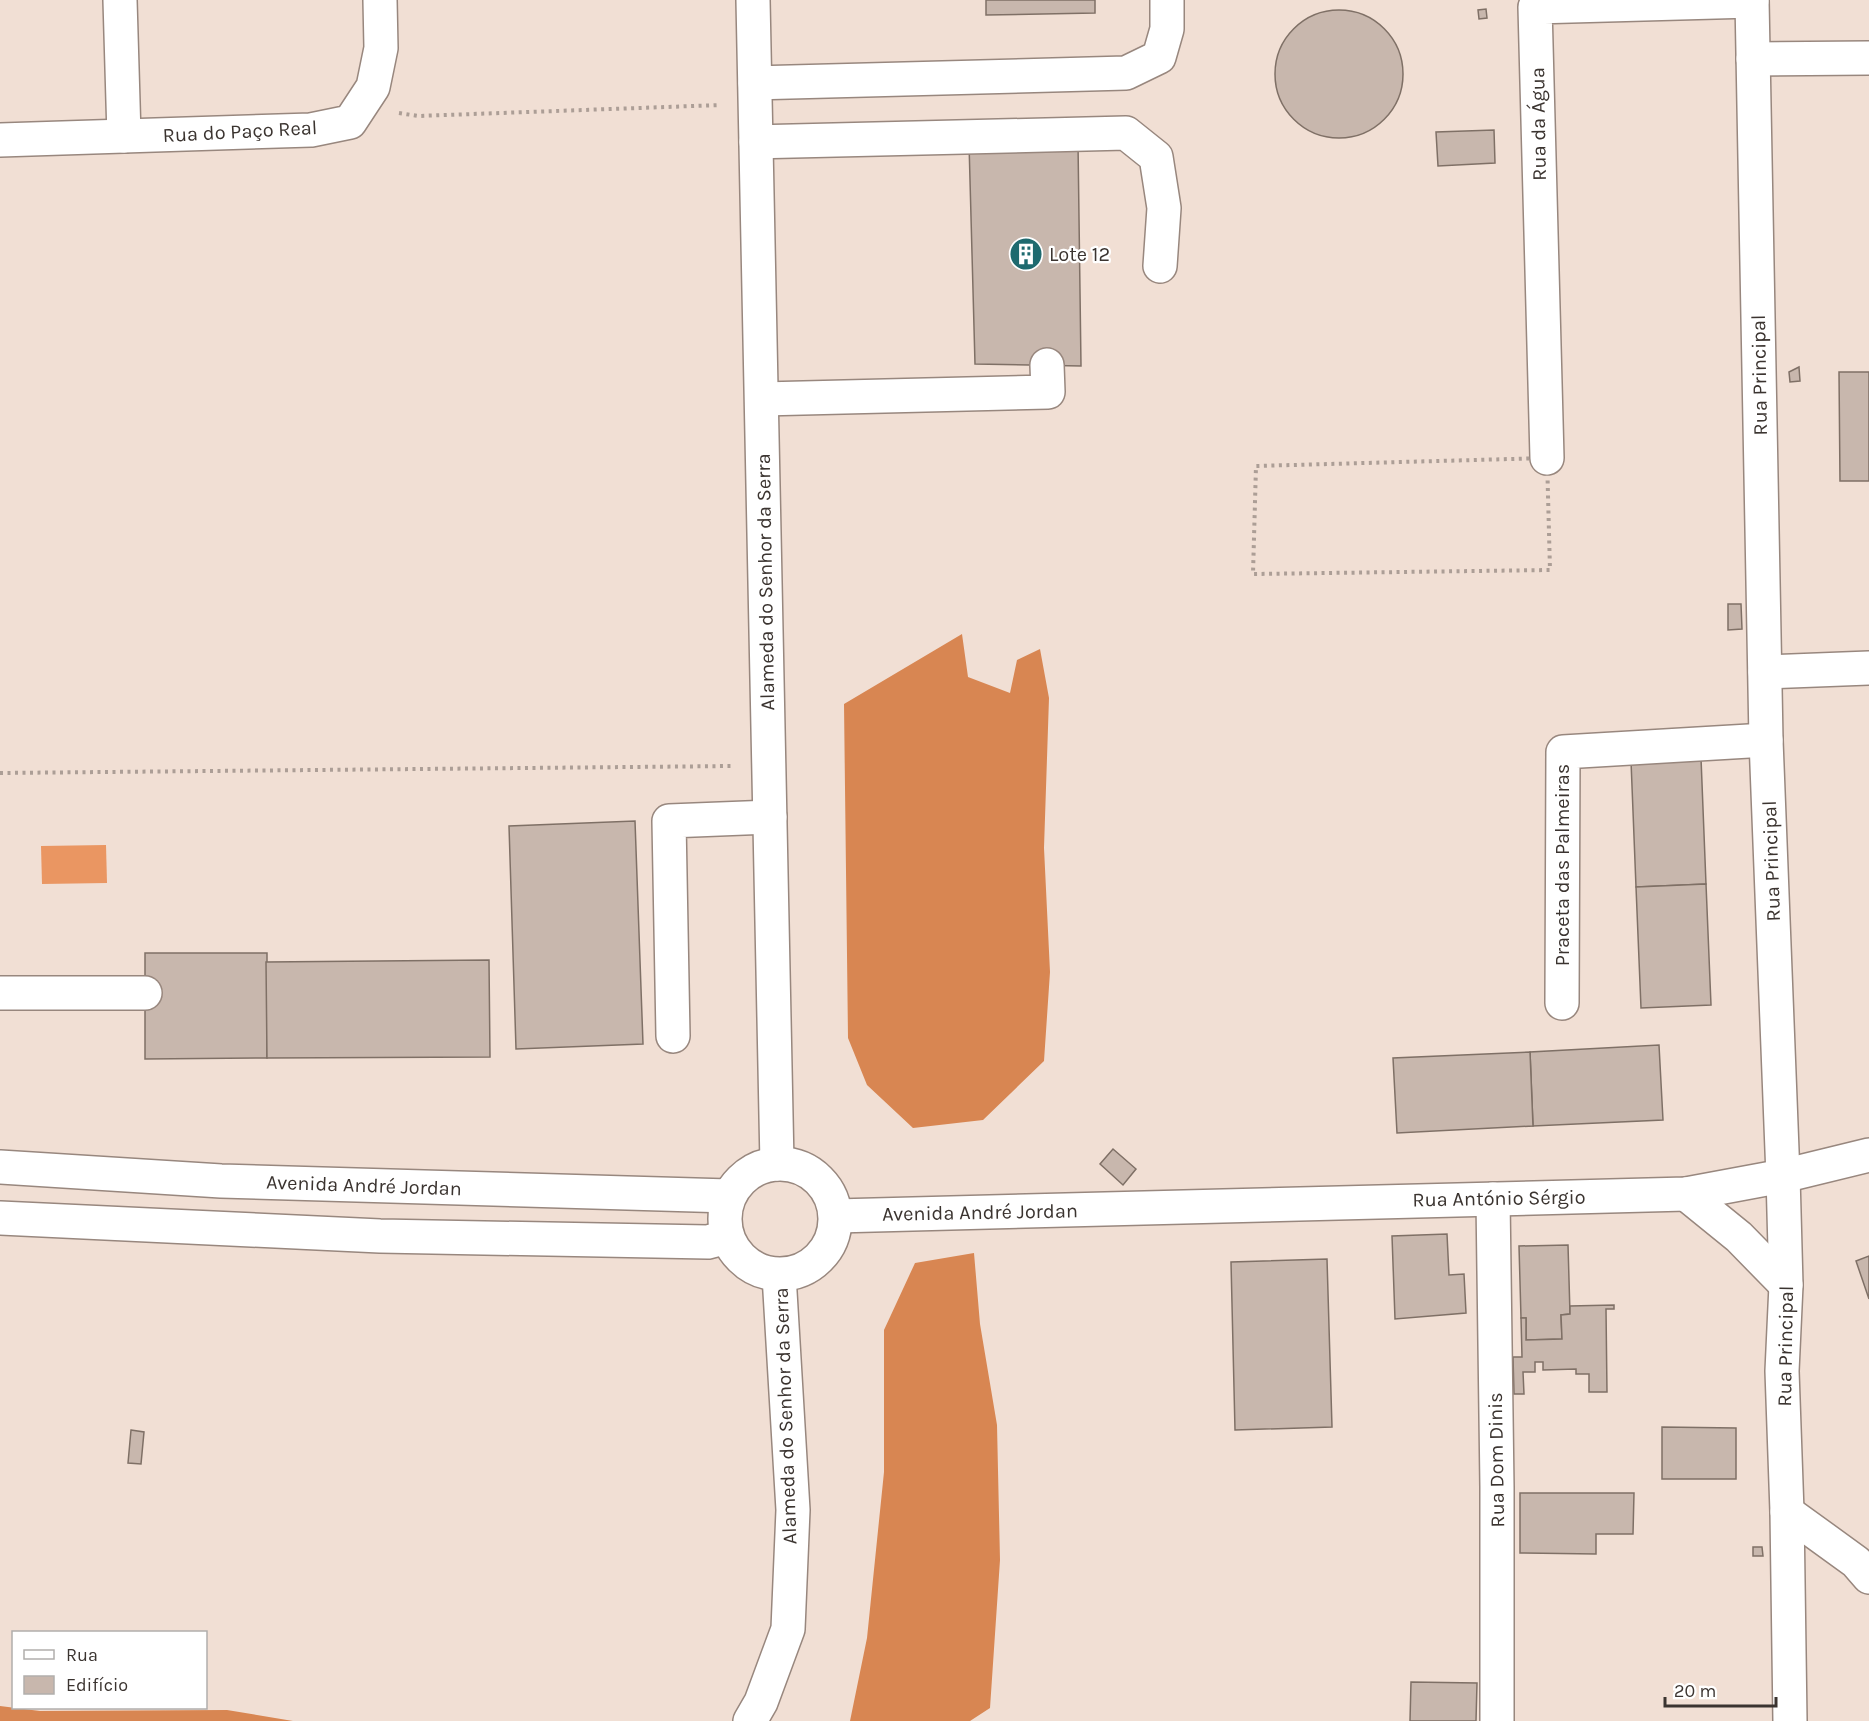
<svg xmlns="http://www.w3.org/2000/svg" width="1869" height="1721" viewBox="0 0 1869 1721" font-family="Karla,sans-serif">
<style>
.forest{fill:#d88652}
.water{fill:#ea9662}
.building{fill:#c8b7ad;stroke:#7f7066;stroke-width:1.5}
.lines{fill:none;stroke-linecap:round;stroke-linejoin:round}
.minor-casing{stroke:#98877e;stroke-width:36}
.path{stroke:#ac9e96;stroke-width:4;stroke-dasharray:3 4.5;stroke-linecap:butt}
.minor{stroke:#fff;stroke-width:33}
.labels{text-anchor:middle;stroke-width:4.5;stroke-linejoin:round;paint-order:stroke}
.street-label{font-size:20px;fill:#3b3430;stroke:#fff}
.poi-label{font-size:20px;fill:#3b3430;stroke:#fff;text-anchor:start}
</style>
<rect width="100%" height="100%" fill="#f1dfd4"/>
<g class="forest">
<polygon points="962,634 968,677 1010,693 1017,660 1040,649 1049,698 1044,848 1050,972 1044,1061 983,1120 913,1128 867,1085 848,1038 844,704"/>
<polygon points="974,1253 980,1324 997,1425 1000,1560 990,1708 970,1721 850,1721 867,1638 884,1472 884,1330 915,1263"/>
<polygon points="0,1706 40,1711 227,1710 293,1721 0,1721"/>
</g>
<polygon class="water" points="106,845 107,883 42,884 41,846"/>
<g class="building">
<polygon points="986,0 1095,0 1095,13 986,15"/>
<polygon points="1486,9 1487,18 1479,19 1478,10"/>
<circle cx="1339" cy="74" r="64"/>
<polygon points="1494,130 1495,163 1438,166 1436,132"/>
<polygon points="969,143 1078,143 1081,366 975,364"/>
<polygon points="1799,367 1800,381 1790,382 1789,372"/>
<polygon points="1839,372 1869,372 1869,481 1840,481"/>
<polygon points="1728,604 1741,604 1742,629 1728,630"/>
<polygon points="1701,758 1706,884 1636,887 1631,761"/>
<polygon points="635,821 643,1044 516,1049 509,826"/>
<polygon points="1706,884 1711,1005 1641,1008 1636,887"/>
<polygon points="145,953 267,953 267,1058 145,1059"/>
<polygon points="489,960 490,1057 267,1058 266,962"/>
<polygon points="1659,1045 1663,1120 1533,1126 1530,1052"/>
<polygon points="1530,1052 1533,1126 1397,1133 1393,1058"/>
<polygon points="1113,1149 1136,1169 1123,1185 1100,1164"/>
<polygon points="1447,1234 1449,1275 1464,1274 1466,1313 1395,1319 1392,1236"/>
<polygon points="1568,1245 1570,1314 1561,1315 1562,1339 1526,1340 1526,1318 1521,1318 1519,1246"/>
<polygon points="1869,1256 1869,1299 1856,1261"/>
<polygon points="1327,1259 1332,1427 1235,1430 1231,1262"/>
<polygon points="1614,1305 1614,1309 1606,1309 1607,1392 1589,1392 1589,1374 1576,1374 1576,1369 1543,1370 1543,1362 1535,1362 1535,1372 1523,1372 1524,1394 1514,1394 1513,1357 1522,1357 1521,1318 1526,1318 1526,1340 1562,1339 1561,1315 1570,1314 1570,1306"/>
<polygon points="1662,1427 1736,1428 1736,1479 1662,1479"/>
<polygon points="131,1430 144,1432 141,1464 128,1463"/>
<polygon points="1520,1493 1634,1493 1633,1534 1596,1534 1596,1554 1520,1553"/>
<polygon points="1753,1547 1762,1547 1763,1556 1753,1556"/>
<polygon points="1411,1682 1477,1683 1476,1721 1410,1721"/>
</g>
<g class="lines">
<defs>
<g id="minor">
<polyline points="120,0 124,136"/>
<polyline points="753,0 777,1164"/>
<polyline points="1752,0 1766,740 1783,1176 1786,1285 1782,1371 1787,1512 1790,1721"/>
<polyline points="1753,59 1869,58"/>
<polyline points="755,83 1126,73 1159,57 1167,29 1167,0"/>
<polyline points="0,140 311,130 350,122 373,87 381,48 380,0"/>
<polyline points="756,142 1126,133 1156,157 1164,208 1160,266"/>
<polyline points="762,399 1048,392 1047,365"/>
<polyline points="1547,458 1535,7 1752,1"/>
<polyline points="1765,672 1869,668"/>
<polyline points="0,993 145,993"/>
<polyline points="1562,1003 1563,752 1766,740"/>
<polyline points="673,1036 669,821 770,817"/>
<circle cx="780" cy="1219" r="55"/>
<polyline points="0,1167 221,1181 729,1196"/>
<polyline points="1686,1194 1739,1237 1786,1285"/>
<polyline points="1493,1199 1497,1487 1497,1721"/>
<polyline points="836,1216 1686,1194 1783,1176 1869,1155"/>
<polyline points="0,1218 380,1236 708,1242 727,1237"/>
<polyline points="1787,1512 1856,1562 1869,1577"/>
<polyline points="750,1721 761,1702 788,1629 793,1510 779,1275"/>
</g>
</defs>
<use href="#minor" class="minor-casing"/>
<g class="path">
<polyline points="399,113 418,116 721,105"/>
<polygon points="1547,458 1550,570 1253,574 1256,466"/>
<polyline points="0,773 733,766"/>
</g>
<use href="#minor" class="minor"/>
</g>
<defs>
<symbol id="building-disc" viewBox="-11 -11 22 22"><circle r="9.5" fill="#1e6a6f" stroke="#fff"/><path d="M-4-6H4V6H1V3H-1V6H-4ZM-2.5-4.3h1.7v1.8h-1.7ZM.8-4.3h1.7v1.8H.8ZM-2.5-1h1.7V.8h-1.7ZM.8-1h1.7V.8H.8Z" fill="#fff"/></symbol>
</defs>
<g fill-rule="evenodd">
<use href="#building-disc" x="1007" y="235" width="38" height="38"/>
</g>
<g class="labels">
<g class="street-label">
<text transform="translate(1538 124) rotate(-91)" y="7">Rua da Água</text>
<text transform="translate(240 131) rotate(-3)" y="7">Rua do Paço Real</text>
<text transform="translate(1759 375) rotate(-91)" y="7">Rua Principal</text>
<text transform="translate(765 582) rotate(-91)" y="7">Alameda do Senhor da Serra</text>
<text transform="translate(1771 861) rotate(-92)" y="7">Rua Principal</text>
<text transform="translate(1562 865) rotate(-90)" y="7">Praceta das Palmeiras</text>
<text transform="translate(364 1185) rotate(2)" y="7">Avenida André Jordan</text>
<text transform="translate(1499 1198) rotate(-1)" y="7">Rua António Sérgio</text>
<text transform="translate(980 1212) rotate(-1)" y="7">Avenida André Jordan</text>
<text transform="translate(1785 1346) rotate(-89)" y="7">Rua Principal</text>
<text transform="translate(785 1416) rotate(-92)" y="7">Alameda do Senhor da Serra</text>
<text transform="translate(1496 1460) rotate(-91)" y="7">Rua Dom Dinis</text>
</g>
<g class="poi-label">
<text x="1049" y="261">Lote 12</text>
</g>
</g>
<rect x="12" y="1631" width="195" height="78" fill="#ffffff" stroke="#b1aeac" stroke-width="1.5"/>
<rect x="24" y="1650" width="30" height="9" fill="#ffffff" stroke="#b1aeac" stroke-width="1.5"/>
<text x="66" y="1661" font-size="18" fill="#3b3430">Rua</text>
<rect x="24" y="1676" width="30" height="18" fill="#c8b7ad" stroke="#b1aeac" stroke-width="1.5"/>
<text x="66" y="1691" font-size="18" fill="#3b3430">Edifício</text>
<path d="M1665 1697v9h111v-9" fill="none" stroke="#3b3430" stroke-width="3"/>
<text x="1674" y="1697" font-size="18" fill="#3b3430" stroke="#ffffff" stroke-width="4.5" paint-order="stroke">20 m</text>
</svg>
